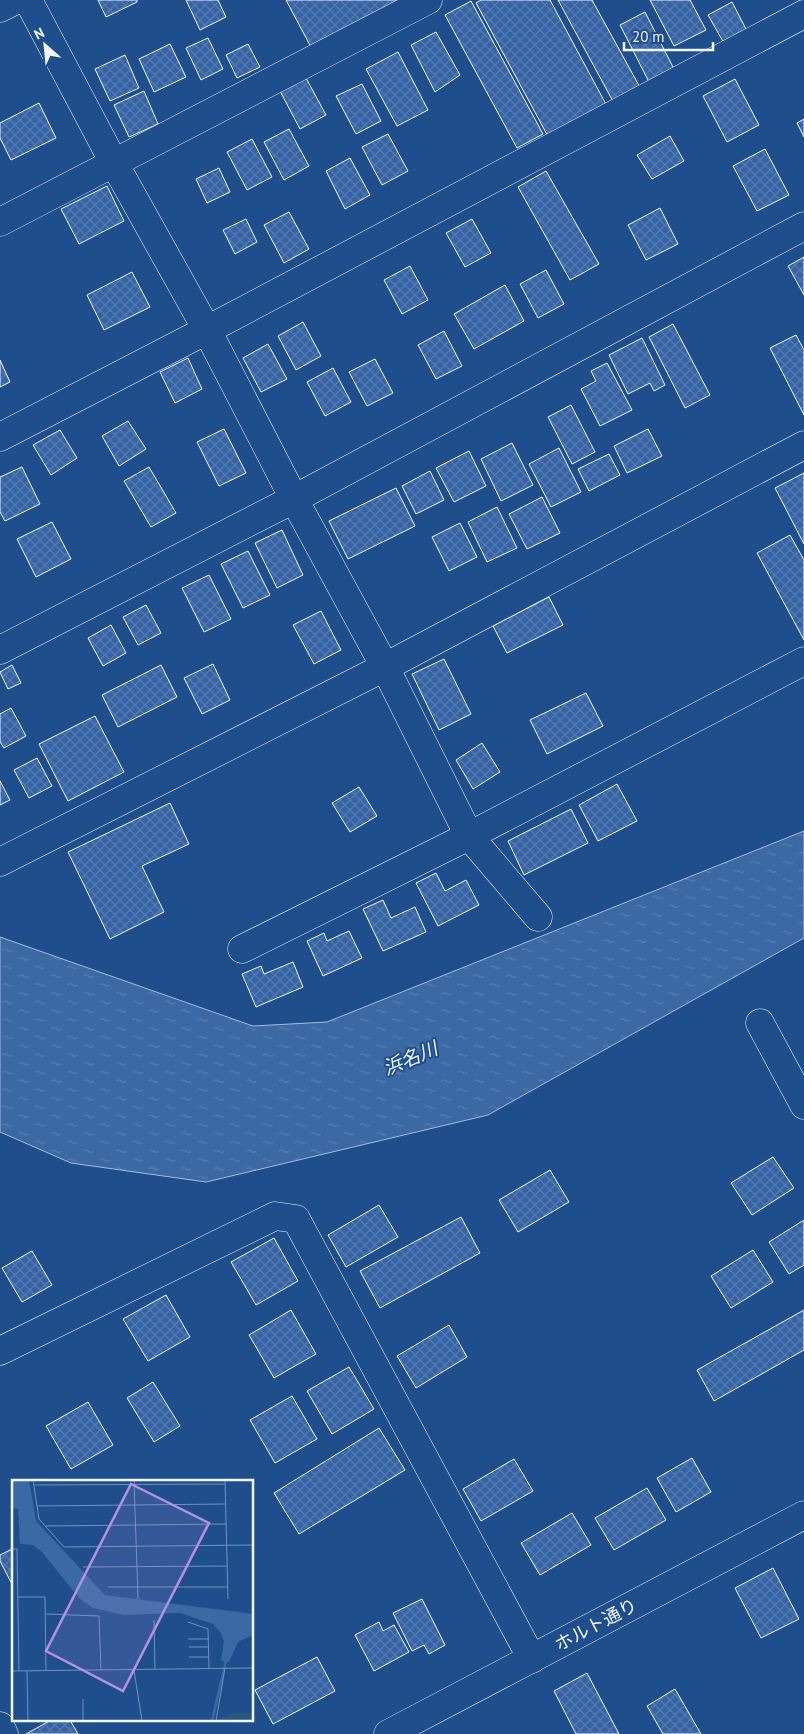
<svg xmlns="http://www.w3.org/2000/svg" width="804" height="1734" viewBox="0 0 804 1734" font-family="'PT Sans','Noto Sans JP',sans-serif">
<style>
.water{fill:url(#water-ripples);stroke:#a8bbd7}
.building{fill:url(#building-cross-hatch);stroke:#f2f6ff}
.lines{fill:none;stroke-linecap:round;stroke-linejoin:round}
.minor-casing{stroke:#f2f6ff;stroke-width:29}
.minor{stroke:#1f4e8c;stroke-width:28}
.labels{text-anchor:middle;stroke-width:4;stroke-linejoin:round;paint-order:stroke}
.street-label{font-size:18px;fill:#f2f6ff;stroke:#1f4e8c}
.water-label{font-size:19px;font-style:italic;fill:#f2f6ff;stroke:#1f4e8c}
.inset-river{fill:none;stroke:#3b69a3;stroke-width:2.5}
.inset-road{fill:none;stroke:#7391ba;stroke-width:1}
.view{fill:#b691df;fill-opacity:0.15;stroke:#b691df;stroke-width:2.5}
.inset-edge{fill:none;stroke:#f2f6ff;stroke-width:2.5}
</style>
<defs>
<pattern id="water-ripples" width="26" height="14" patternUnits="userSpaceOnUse" patternTransform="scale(1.25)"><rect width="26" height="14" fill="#3b69a3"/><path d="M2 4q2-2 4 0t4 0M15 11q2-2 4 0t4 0" fill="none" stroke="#587fb1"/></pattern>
<pattern id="building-cross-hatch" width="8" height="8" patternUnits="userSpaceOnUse" patternTransform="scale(1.25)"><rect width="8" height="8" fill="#3563a3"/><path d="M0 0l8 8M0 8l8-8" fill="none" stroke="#537ab1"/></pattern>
</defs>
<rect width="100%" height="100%" fill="#1f4e8c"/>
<polygon class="water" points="804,831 804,938 488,1115 206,1182 71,1163 0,1132 0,937 253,1026 327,1022"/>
<g class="building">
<polygon points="98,0 137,0 137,2 106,17"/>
<polygon points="186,0 218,0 226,17 200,30"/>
<polygon points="286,0 403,0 312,49"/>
<polygon points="481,0 550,0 608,108 550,140 476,3"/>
<polygon points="558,0 592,0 642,91 615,105"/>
<polygon points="650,0 690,0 706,30 674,46"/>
<polygon points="471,1 543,134 517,148 445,15"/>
<polygon points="732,2 748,33 725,45 708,15"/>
<polygon points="645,12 674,69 649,82 620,25"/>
<polygon points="436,32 460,75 435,92 411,45"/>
<polygon points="208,38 223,69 201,80 186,48"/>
<polygon points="170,44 186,77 154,92 139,59"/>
<polygon points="248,44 260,67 237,78 226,55"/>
<polygon points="398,52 428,110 397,126 366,69"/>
<polygon points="125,55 139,88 110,101 95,69"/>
<polygon points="306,78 326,115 300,129 280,91"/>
<polygon points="735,79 759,125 727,142 703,96"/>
<polygon points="362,84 381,121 356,134 336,96"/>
<polygon points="144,91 158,124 129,137 114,105"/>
<polygon points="39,103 56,138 11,160 0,138 0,123"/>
<polygon points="804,119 804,137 797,123"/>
<polygon points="289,129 309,166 284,180 264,142"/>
<polygon points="388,134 408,171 382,185 362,147"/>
<polygon points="670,136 684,161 652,179 637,155"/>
<polygon points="252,139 272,177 247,190 227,152"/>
<polygon points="765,149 789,195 757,211 733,166"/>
<polygon points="350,158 370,195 345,209 326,171"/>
<polygon points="219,168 230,192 207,203 196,179"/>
<polygon points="546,171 599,264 570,280 518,187"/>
<polygon points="107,186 124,221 79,244 61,209"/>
<polygon points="660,208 678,244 646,260 628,225"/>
<polygon points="289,212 309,249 284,263 264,225"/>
<polygon points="246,219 257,242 235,254 223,230"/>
<polygon points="472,219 491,253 465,267 446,233"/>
<polygon points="804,257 804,295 788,266"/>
<polygon points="410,266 428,300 402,314 384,280"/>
<polygon points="546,270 564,304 538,318 520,284"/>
<polygon points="132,272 150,307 104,330 87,295"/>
<polygon points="505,285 524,321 474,349 454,314"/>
<polygon points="303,322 321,356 296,370 278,336"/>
<polygon points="673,324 710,395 685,408 649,337"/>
<polygon points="444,331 462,366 436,379 418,345"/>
<polygon points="796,335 804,350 804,415 770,348"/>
<polygon points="642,338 665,385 654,391 650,383 628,394 609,355"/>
<polygon points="268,344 287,379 261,392 243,358"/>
<polygon points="188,358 202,389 175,403 160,372"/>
<polygon points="375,359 393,393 367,406 349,372"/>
<polygon points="0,360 10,382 0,387"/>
<polygon points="607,363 632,410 600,426 581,389 596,381 591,371"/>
<polygon points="333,368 351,402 325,416 307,382"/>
<polygon points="571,405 595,452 572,464 548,417"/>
<polygon points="128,421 146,449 119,466 102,436"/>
<polygon points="224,429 246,473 219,486 197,442"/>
<polygon points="648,429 662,456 627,473 614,446"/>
<polygon points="60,430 77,458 51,475 33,445"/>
<polygon points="512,443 533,485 501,501 481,459"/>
<polygon points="559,448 581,492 551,507 529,464"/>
<polygon points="469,451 486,486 454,502 436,468"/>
<polygon points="609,454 620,475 589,491 578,469"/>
<polygon points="22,467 40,504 5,521 0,512 0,477"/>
<polygon points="149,467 176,513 151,527 124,481"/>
<polygon points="430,471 444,500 416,514 402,486"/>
<polygon points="804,473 804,544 775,488"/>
<polygon points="396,488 415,526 348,559 329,521"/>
<polygon points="542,497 560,533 527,549 509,514"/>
<polygon points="497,507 517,548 487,562 468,522"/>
<polygon points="52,522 71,559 36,577 17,539"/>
<polygon points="460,523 477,557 449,571 432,537"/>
<polygon points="282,530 303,575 277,588 255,543"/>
<polygon points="790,535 804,560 804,640 757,553"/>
<polygon points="248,551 270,595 243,608 221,564"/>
<polygon points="209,575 231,619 204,632 182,588"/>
<polygon points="549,597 563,625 507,653 493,626"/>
<polygon points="146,605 161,633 138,645 123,617"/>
<polygon points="321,611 341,650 314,664 293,625"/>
<polygon points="111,625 126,653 103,666 88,638"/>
<polygon points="444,659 471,714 439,730 412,674"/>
<polygon points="213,664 230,700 202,714 184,678"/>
<polygon points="12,665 21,683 8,689 0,672"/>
<polygon points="161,665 177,697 118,727 102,695"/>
<polygon points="586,693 603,726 547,754 530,720"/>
<polygon points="11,708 26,736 4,748 0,742 0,714"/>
<polygon points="95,716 124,772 68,801 39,744"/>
<polygon points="482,743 500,772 473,789 456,760"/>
<polygon points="37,758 52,786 29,798 14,770"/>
<polygon points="0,781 10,800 0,805"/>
<polygon points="617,784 637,821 598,841 579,805"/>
<polygon points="359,787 377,816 350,832 332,803"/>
<polygon points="170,803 189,844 142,866 164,912 110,939 68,852"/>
<polygon points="571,809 588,843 524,875 508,841"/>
<polygon points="436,873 445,891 466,880 479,905 438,926 416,883"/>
<polygon points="383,900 391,918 415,907 426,932 383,951 363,909"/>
<polygon points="349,931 362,958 323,976 307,941 324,933 327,941"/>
<polygon points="293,962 303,987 256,1007 242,974 261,966 264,974"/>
<polygon points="773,1157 794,1188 752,1215 731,1183"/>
<polygon points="550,1170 569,1202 518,1232 499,1200"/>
<polygon points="379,1205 398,1237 346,1267 328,1235"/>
<polygon points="461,1217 480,1253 380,1308 360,1271"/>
<polygon points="804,1220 804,1265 789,1274 769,1242"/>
<polygon points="274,1238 298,1281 256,1305 231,1262"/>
<polygon points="753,1250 773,1282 731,1308 711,1276"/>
<polygon points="32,1251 52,1285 22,1302 2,1268"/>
<polygon points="166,1295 190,1337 148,1361 123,1319"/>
<polygon points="291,1310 316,1354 274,1378 249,1335"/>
<polygon points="804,1310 804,1350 714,1401 697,1370"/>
<polygon points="449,1325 467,1357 416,1388 397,1356"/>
<polygon points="349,1367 374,1409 332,1434 307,1391"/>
<polygon points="153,1382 180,1426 154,1442 127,1398"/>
<polygon points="292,1396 317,1439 275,1463 250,1420"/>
<polygon points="88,1402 113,1445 71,1469 46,1426"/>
<polygon points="379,1428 405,1470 299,1534 274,1493"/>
<polygon points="692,1458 711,1492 676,1512 657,1478"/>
<polygon points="514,1459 533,1491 481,1521 463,1489"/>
<polygon points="647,1488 666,1520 614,1550 595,1518"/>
<polygon points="572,1513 591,1545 540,1575 521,1543"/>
<polygon points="14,1548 14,1586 13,1586 0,1561 0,1555"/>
<polygon points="773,1568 799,1619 761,1638 735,1588"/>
<polygon points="422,1599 445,1645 429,1654 424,1645 412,1651 393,1613"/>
<polygon points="379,1622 383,1631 394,1625 409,1652 374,1671 355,1635"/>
<polygon points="317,1657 335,1691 273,1724 255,1690"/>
<polygon points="587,1673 619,1734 576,1734 554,1691"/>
<polygon points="675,1689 701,1734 663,1734 647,1706"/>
<polygon points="51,1720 70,1720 78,1734 26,1734"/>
</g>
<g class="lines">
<defs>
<g id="minor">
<polyline points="28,0 114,163 207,330 294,499 385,667 469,836 538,917"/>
<polyline points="0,8 16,0"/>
<polyline points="0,222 428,0"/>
<polyline points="0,437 207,330 804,14"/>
<polyline points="0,650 294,499 804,226"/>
<polyline points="0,862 385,667 804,445"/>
<polyline points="242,949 469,836 804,661"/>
<polyline points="760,1023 804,1105"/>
<polyline points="0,1351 275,1216 296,1219 532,1659"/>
<polyline points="0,1726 4,1734"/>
<polyline points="388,1734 804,1515"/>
</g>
</defs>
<use href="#minor" class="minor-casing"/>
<use href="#minor" class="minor"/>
</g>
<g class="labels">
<g class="street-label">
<text transform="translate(596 1625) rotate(-28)" y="6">ホルト通り</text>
</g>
<g class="water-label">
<text transform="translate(410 1058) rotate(-23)" y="7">浜名川</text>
</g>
</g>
<g transform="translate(12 1480)">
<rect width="241" height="241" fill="#1f4e8c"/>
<path d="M218 233H241V241H204Z" fill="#245a82"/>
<path d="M1 0H17L24 41 93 115 241 134V155L226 162 217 182 209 181 212 162 209 153 201 144 168 133 111 135 81 128 68 119 30 72 21 65 8 64 6 29 0 28Z" fill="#3b69a3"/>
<path class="inset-river" d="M200 241 215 176"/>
<path class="inset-road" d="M21 0 27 39 52 67 242 65M122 0 126 119M213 0 216 119M22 5 213 4M25 26 214 24M33 46 214 44M0 69H5L7 191M71 87 216 86M96 107H216M6 117H33L34 191M34 134 87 136 89 190M142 140 143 189M176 142 196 149 197 188M176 159H196M177 167H196M177 177H196M122 190 130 241M0 191 242 188M15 191 16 241M71 219V241M204 241 213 188"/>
<path class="view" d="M119 4 197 43 111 211 34 171Z"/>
<rect width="241" height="241" class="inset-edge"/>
</g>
<g transform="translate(45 45) rotate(333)" stroke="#1f4e8c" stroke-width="4" paint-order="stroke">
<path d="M0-4L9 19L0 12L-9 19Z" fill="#f2f6ff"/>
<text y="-8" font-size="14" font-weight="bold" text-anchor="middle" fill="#f2f6ff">N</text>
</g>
<path d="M624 42v8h89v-8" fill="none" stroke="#f2f6ff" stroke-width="2.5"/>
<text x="632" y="42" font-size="15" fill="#f2f6ff" stroke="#1f4e8c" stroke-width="4" paint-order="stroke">20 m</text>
</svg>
